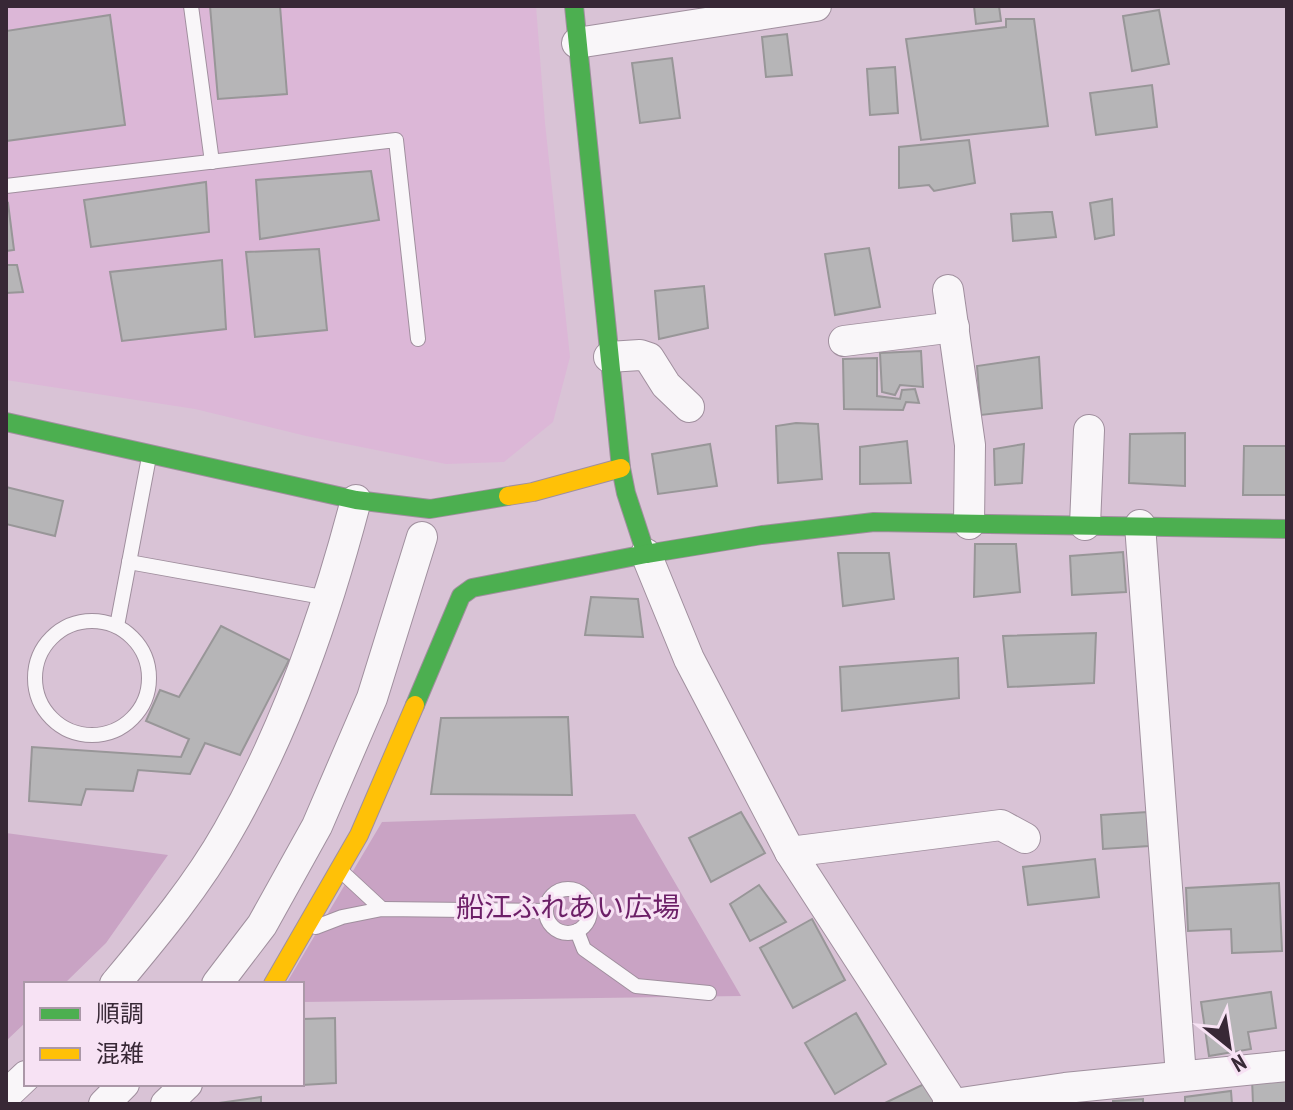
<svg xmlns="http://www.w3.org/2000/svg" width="1293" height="1110" viewBox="0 0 1293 1110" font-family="'PT Sans Narrow','Noto Sans JP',sans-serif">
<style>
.built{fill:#dcb7d7}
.green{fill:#c9a3c4}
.building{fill:#b6b5b7;stroke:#989698;stroke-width:2}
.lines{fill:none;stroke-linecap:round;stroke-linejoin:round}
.lane-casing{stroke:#a08f9e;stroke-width:16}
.street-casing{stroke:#a08f9e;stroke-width:32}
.fast-casing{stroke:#a08f9e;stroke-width:20}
.slow-casing{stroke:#a08f9e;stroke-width:20}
.lane{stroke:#f9f6f9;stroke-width:14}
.street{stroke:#f9f6f9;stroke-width:30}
.fast{stroke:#4caf50;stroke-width:18}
.slow{stroke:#ffc107;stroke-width:18}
.labels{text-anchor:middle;stroke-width:6;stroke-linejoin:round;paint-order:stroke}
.park-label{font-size:28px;fill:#6c1f67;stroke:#f7e2f4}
</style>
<rect width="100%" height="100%" fill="#d9c3d6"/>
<polygon class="built" points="6,6 536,6 545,123 570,357 553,422 504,462 446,464 306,436 195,409 6,380"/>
<g class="green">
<polygon points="635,814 741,996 302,1002 302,984 286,984 382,822"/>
<polygon points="6,833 168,855 106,943 64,984 26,984 26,1022 6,1041"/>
</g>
<g class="building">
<polygon points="210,6 280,6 287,94 218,99"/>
<polygon points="974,6 999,6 1001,21 976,24"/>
<polygon points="1159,10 1169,64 1132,71 1123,16"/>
<polygon points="110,15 125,125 6,141 6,31"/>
<polygon points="1006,19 1034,19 1048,126 921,140 906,39 1006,27"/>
<polygon points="787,34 792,75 766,77 762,37"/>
<polygon points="672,58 680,118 640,123 632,63"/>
<polygon points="895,67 898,113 870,115 867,69"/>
<polygon points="1152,85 1157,127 1096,135 1090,93"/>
<polygon points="969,140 975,183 934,191 929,185 899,188 899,147"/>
<polygon points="371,171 379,220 260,239 256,180"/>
<polygon points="206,182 209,232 91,247 84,200"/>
<polygon points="1112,199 1114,235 1095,239 1090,203"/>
<polygon points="8,203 14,250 6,251 6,204"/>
<polygon points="1046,212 1052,212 1056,237 1013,241 1011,214"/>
<polygon points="869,248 880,307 835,315 825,254"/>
<polygon points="319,249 327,330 255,337 246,252"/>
<polygon points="222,260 226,329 122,341 110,272"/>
<polygon points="6,265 17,265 23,292 6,293"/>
<polygon points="704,286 708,328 659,339 655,291"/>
<polygon points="921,351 923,387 900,385 895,395 882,392 880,353"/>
<polygon points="1039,357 1042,408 981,415 977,366"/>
<polygon points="877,358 877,396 900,399 902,390 915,389 919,403 906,402 903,410 844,409 843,359"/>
<polygon points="796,423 818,424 822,479 778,483 776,426"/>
<polygon points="1185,433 1185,486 1129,483 1130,434"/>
<polygon points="907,441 911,483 860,484 860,447"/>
<polygon points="710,444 717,486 658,494 652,454"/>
<polygon points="1024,444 1022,483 995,485 994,449"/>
<polygon points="1244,446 1287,446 1287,495 1243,495"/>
<polygon points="6,487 63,501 55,536 6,524"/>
<polygon points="975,544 1016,544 1020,592 974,597"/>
<polygon points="1123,552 1126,592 1072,595 1070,556"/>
<polygon points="838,553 889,553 894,599 843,606"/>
<polygon points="591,597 638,599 643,637 585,635"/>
<polygon points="221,626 289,660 240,755 205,743 190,774 138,770 133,791 86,789 81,805 29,801 32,747 181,757 189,739 146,721 160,690 179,697"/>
<polygon points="1096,633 1094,683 1008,687 1003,636"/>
<polygon points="958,658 959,698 842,711 840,667"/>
<polygon points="568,717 572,795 431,794 441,718"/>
<polygon points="741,812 765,853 711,882 689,838"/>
<polygon points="1147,812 1149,846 1103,849 1101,815"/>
<polygon points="1095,859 1099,897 1028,905 1023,867"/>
<polygon points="1279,883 1282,951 1232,953 1231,929 1188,931 1186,888"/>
<polygon points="759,885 786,922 750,941 730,904"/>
<polygon points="812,919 845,980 793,1008 760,948"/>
<polygon points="1271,992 1276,1028 1248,1032 1251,1049 1209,1056 1201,1002"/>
<polygon points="856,1013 886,1064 835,1094 805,1043"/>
<polygon points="335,1018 336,1083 285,1086 285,1084 302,1084 302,1019"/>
<polygon points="1287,1077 1287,1104 1253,1104 1252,1079"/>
<polygon points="926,1083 936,1104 883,1104"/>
<polygon points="1231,1091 1232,1104 1185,1104 1185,1097"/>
<polygon points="261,1097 261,1104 219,1103"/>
<polygon points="1143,1099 1143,1104 1113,1104 1113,1101"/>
</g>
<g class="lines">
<defs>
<g id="lane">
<polyline points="191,6 212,162"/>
<polyline points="6,186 396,140 418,339"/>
<polyline points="129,562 328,598"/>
<circle cx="92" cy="678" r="57"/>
<polyline points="117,626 149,457"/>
<polyline points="341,871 382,909"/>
<circle cx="568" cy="911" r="22"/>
<polyline points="316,927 342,917 382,909 545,911"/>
<polyline points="577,931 584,949 636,986 709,993"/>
</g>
<g id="street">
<polyline points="577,43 816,6"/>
<polyline points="948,290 970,445 969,524"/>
<polyline points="844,341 954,327"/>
<polyline points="609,357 640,355 649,358 666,385 689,407"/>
<polyline points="1085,525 1089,430"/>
<polyline points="1140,525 1181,1076"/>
<polyline points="646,554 689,659 790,852 948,1096 948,1104"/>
<polyline points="790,852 1001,825 1025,838"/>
<path d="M115 984C155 936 197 886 228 831 287 728 326 615 356 500"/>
<polyline points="217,984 262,925 317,826 372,698 422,537"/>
<polyline points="6,1095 26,1076"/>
<polyline points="104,1104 124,1084"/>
<polyline points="166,1104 187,1084"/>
<polyline points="954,1104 1065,1088 1287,1066"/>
</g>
<g id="fast">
<polyline points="574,6 621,468 626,493 646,554"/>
<polyline points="6,422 356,500 430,509 508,496"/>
<polyline points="415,705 461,596 472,588 646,554 762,535 874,522 1287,529"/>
</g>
<g id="slow">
<polyline points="508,496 533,492 621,468"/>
<polyline points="273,984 359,835 415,705"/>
</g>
</defs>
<use href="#lane" class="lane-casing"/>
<use href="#street" class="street-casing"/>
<use href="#fast" class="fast-casing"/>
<use href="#slow" class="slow-casing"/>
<use href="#lane" class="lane"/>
<use href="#street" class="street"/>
<use href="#fast" class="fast"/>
<use href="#slow" class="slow"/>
</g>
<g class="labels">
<g class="park-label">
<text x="568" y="917">船江ふれあい広場</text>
</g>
</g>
<rect width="1293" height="1110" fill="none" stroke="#382836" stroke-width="16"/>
<rect x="24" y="982" width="280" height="104" fill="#f7e2f4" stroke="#ab98a8" stroke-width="2"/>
<rect x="40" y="1008" width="40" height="12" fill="#4caf50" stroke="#ab98a8" stroke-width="2"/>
<text x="96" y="1022" font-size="24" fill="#382836">順調</text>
<rect x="40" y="1048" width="40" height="12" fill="#ffc107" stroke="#ab98a8" stroke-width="2"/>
<text x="96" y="1062" font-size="24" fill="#382836">混雑</text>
<g transform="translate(1229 1046) rotate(150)" stroke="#f7e2f4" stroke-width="6" paint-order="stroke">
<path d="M0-6L14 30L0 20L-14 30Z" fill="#382836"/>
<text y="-12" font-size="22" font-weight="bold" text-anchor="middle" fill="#382836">N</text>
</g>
</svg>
